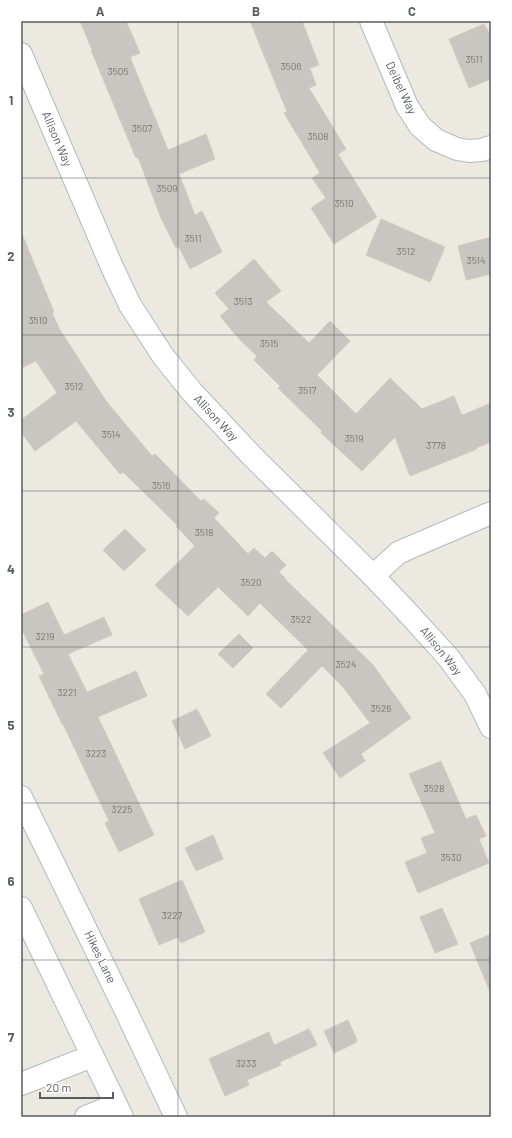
<svg xmlns="http://www.w3.org/2000/svg" width="512" height="1138" viewBox="0 0 512 1138" font-family="Barlow,sans-serif">
<style>
.building{fill:#c9c6bf;stroke:#d1cbbe}
.lines{fill:none;stroke-linecap:round;stroke-linejoin:round}
.minor-casing{stroke:#b6b8bd;stroke-width:24}
.secondary-casing{stroke:#b6b9bf;stroke-width:24}
.minor{stroke:#fff;stroke-width:22}
.secondary{stroke:#fff;stroke-width:22}
.grid{fill:none;stroke:#595c61;stroke-width:1;stroke-opacity:0.55}
.labels{text-anchor:middle;stroke-width:3;stroke-linejoin:round;paint-order:stroke}
.number-label{font-size:10px;fill:#757678}
.street-label{font-size:12px;fill:#595c61;stroke:#fff}
.neatline{fill:none;stroke:#595c61;stroke-width:1.5}
.grid-label{font-size:13px;text-anchor:middle;font-weight:bold;fill:#595c61}
</style>
<rect width="100%" height="100%" fill="#eceae0"/>
<g class="building">
<polygon points="80,21 126,21 140,53 130,57 168,150 206,134 215,159 179,174 195,215 202,211 222,252 190,269 179,247 176,248 161,218 138,157 136,158 91,50 92,50"/>
<polygon points="250,21 302,21 319,65 310,68 316,85 309,88 346,149 338,154 377,217 334,244 311,208 326,198 312,178 320,173 284,113 287,112"/>
<polygon points="484,24 491,36 491,79 469,88 449,39"/>
<polygon points="381,219 445,247 430,282 366,255"/>
<polygon points="21,234 22,234 54,312 52,313 60,330 106,401 152,456 155,454 201,501 204,499 219,513 214,518 248,554 254,548 265,558 272,551 286,565 279,572 285,578 285,579 373,665 411,718 361,754 365,761 340,778 323,753 370,723 343,687 322,666 281,708 266,694 308,650 260,603 248,616 218,587 188,616 155,585 195,546 176,526 177,525 123,472 120,474 76,421 35,451 21,432 21,420 57,393 36,361 21,368"/>
<polygon points="491,237 491,274 466,280 458,246"/>
<polygon points="254,259 281,291 266,302 309,343 330,321 350,341 317,375 356,414 390,378 422,409 454,396 461,414 462,414 463,415 491,403 491,442 476,448 477,449 410,476 395,437 362,471 321,433 322,431 278,388 280,386 254,360 257,356 241,341 220,316 229,309 215,293"/>
<polygon points="125,529 146,550 124,571 103,550"/>
<polygon points="48,602 64,635 104,617 112,635 68,654 87,692 136,671 147,696 98,717 154,835 119,852 105,823 109,821 63,724 62,724 39,676 44,674 21,628 21,615"/>
<polygon points="239,634 253,648 233,668 218,654"/>
<polygon points="197,709 211,736 185,749 172,721"/>
<polygon points="441,761 466,819 476,815 486,836 479,839 489,863 418,893 405,862 427,853 421,838 435,833 409,774"/>
<polygon points="213,835 223,859 196,871 185,848"/>
<polygon points="182,880 205,932 181,943 178,937 159,945 139,899"/>
<polygon points="442,908 458,944 435,953 420,917"/>
<polygon points="491,934 491,994 470,943"/>
<polygon points="348,1020 357,1040 356,1040 357,1042 334,1053 324,1031"/>
<polygon points="309,1029 317,1045 280,1062 281,1065 247,1080 249,1085 225,1096 209,1059 269,1032 274,1045"/>
</g>
<g class="lines">
<defs>
<g id="minor">
<polyline points="371,21 407,106 420,126 436,140 457,149 469,151 482,150 491,147"/>
<polyline points="21,54 112,267 130,305 163,356 192,392 251,455 373,576 408,613 448,657 475,694 491,727"/>
<polyline points="373,576 398,553 409,548 491,513"/>
<polyline points="21,1084 92,1056"/>
<polyline points="86,1117 116,1105"/>
</g>
<g id="secondary">
<polyline points="21,797 124,1007 176,1117"/>
<polyline points="21,908 122,1117"/>
</g>
</defs>
<use href="#minor" class="minor-casing"/>
<use href="#secondary" class="secondary-casing"/>
<use href="#minor" class="minor"/>
<use href="#secondary" class="secondary"/>
</g>
<path class="grid" d="M178 21V1117M334 21V1117M21 178H491M21 335H491M21 491H491M21 647H491M21 803H491M21 960H491"/>
<g class="labels">
<g class="number-label">
<text x="474" y="63">3511</text>
<text x="291" y="70">3506</text>
<text x="118" y="75">3505</text>
<text x="142" y="132">3507</text>
<text x="318" y="140">3508</text>
<text x="167" y="192">3509</text>
<text x="344" y="207">3510</text>
<text x="193" y="242">3511</text>
<text x="406" y="255">3512</text>
<text x="476" y="264">3514</text>
<text x="243" y="305">3513</text>
<text x="38" y="324">3510</text>
<text x="269" y="347">3515</text>
<text x="74" y="390">3512</text>
<text x="307" y="394">3517</text>
<text x="111" y="438">3514</text>
<text x="354" y="442">3519</text>
<text x="436" y="449">3778</text>
<text x="161" y="489">3516</text>
<text x="204" y="536">3518</text>
<text x="251" y="586">3520</text>
<text x="301" y="623">3522</text>
<text x="45" y="640">3219</text>
<text x="346" y="668">3524</text>
<text x="67" y="696">3221</text>
<text x="381" y="712">3526</text>
<text x="96" y="757">3223</text>
<text x="434" y="792">3528</text>
<text x="122" y="813">3225</text>
<text x="451" y="861">3530</text>
<text x="172" y="919">3227</text>
<text x="246" y="1067">3233</text>
</g>
<g class="street-label">
<text transform="translate(401 88) rotate(65)" y="4">Deibel Way</text>
<text transform="translate(57 139) rotate(67)" y="4">Allison Way</text>
<text transform="translate(216 418) rotate(47)" y="4">Allison Way</text>
<text transform="translate(441 651) rotate(51)" y="4">Allison Way</text>
<text transform="translate(100 957) rotate(64)" y="4">Hikes Lane</text>
</g>
</g>
<rect width="512" height="1138" fill="none" stroke="#ffffff" stroke-width="44"/>
<path d="M40 1092v6h73v-6" fill="none" stroke="#595c61" stroke-width="2"/>
<text x="46" y="1092" font-size="12" fill="#595c61" stroke="#ffffff" stroke-width="3" paint-order="stroke">20 m</text>
<rect x="22" y="22" width="468" height="1094" class="neatline"/>
<g class="grid-label">
<text x="100" y="16">A</text>
<text x="256" y="16">B</text>
<text x="412" y="16">C</text>
<text x="11" y="105">1</text>
<text x="11" y="261">2</text>
<text x="11" y="417">3</text>
<text x="11" y="574">4</text>
<text x="11" y="730">5</text>
<text x="11" y="886">6</text>
<text x="11" y="1042">7</text>
</g>
</svg>
